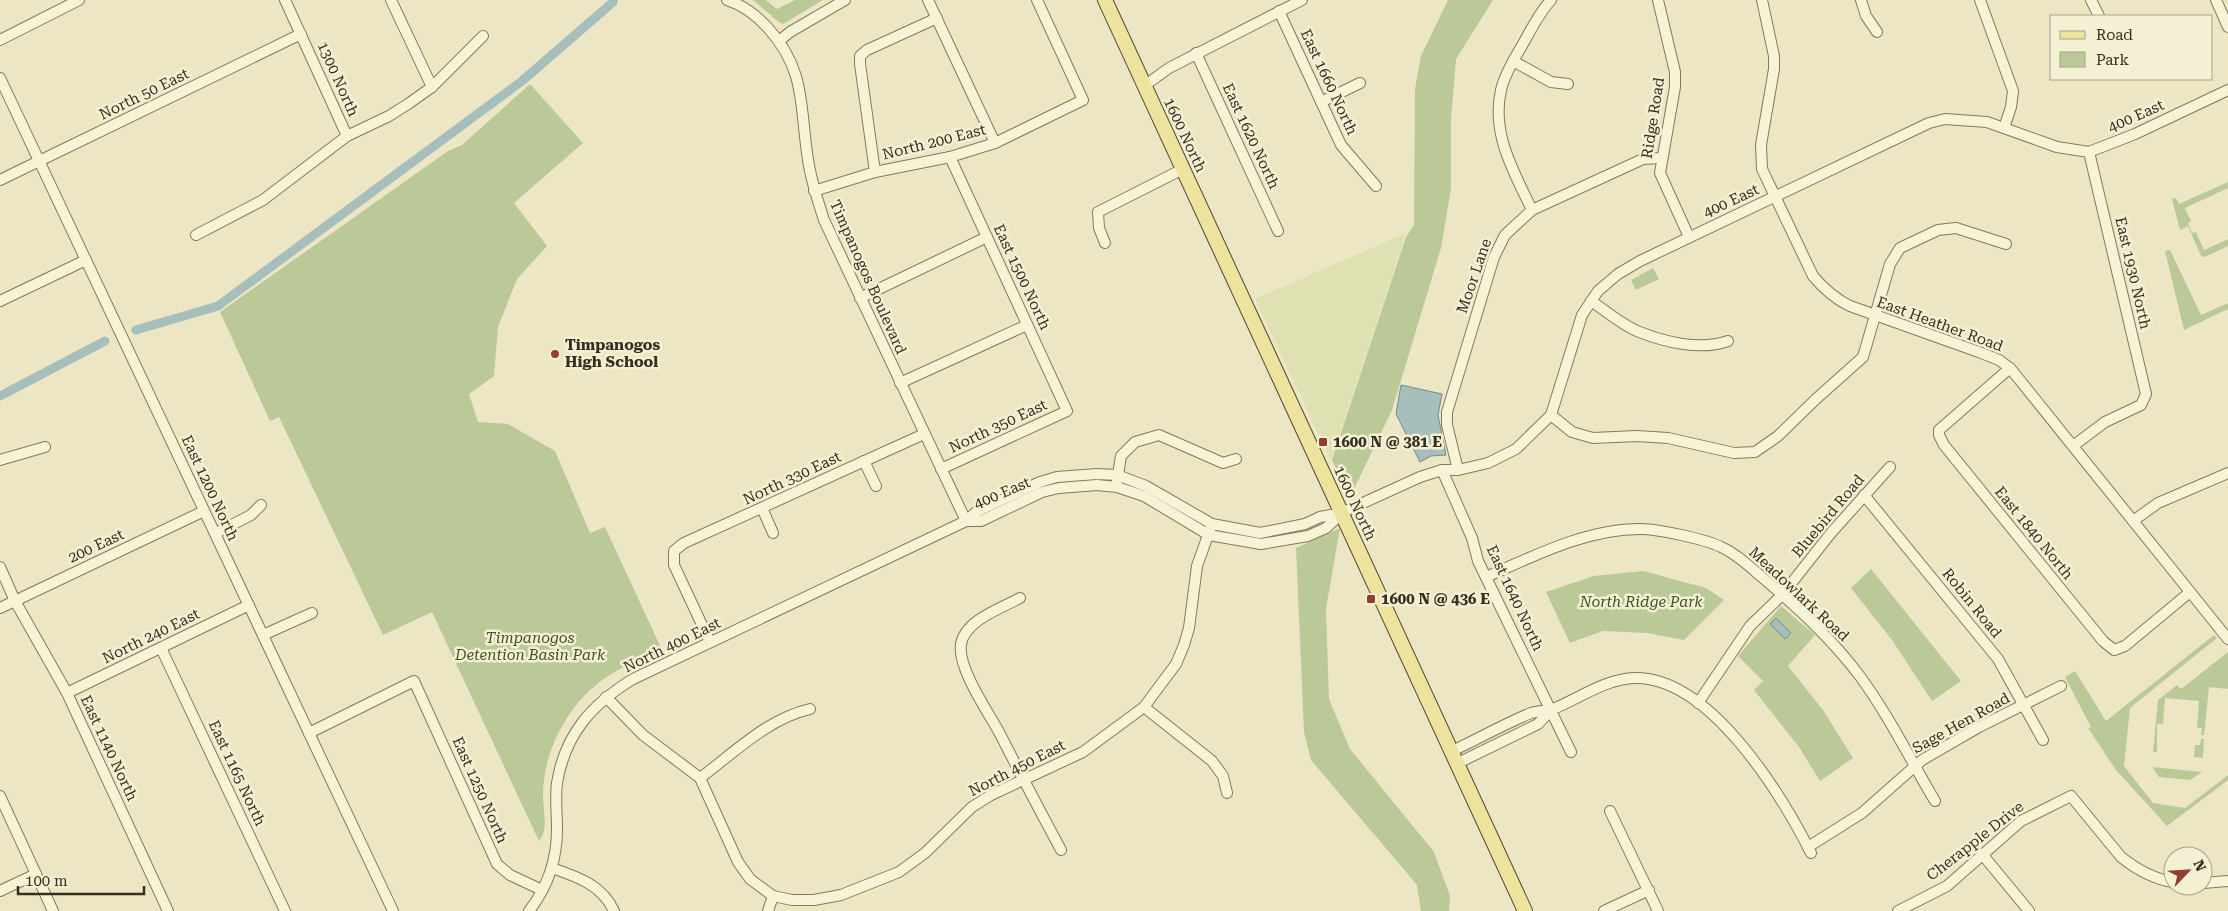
<svg xmlns="http://www.w3.org/2000/svg" width="2228" height="911" viewBox="0 0 2228 911" font-family="'Roboto Serif',serif">
<style>
.farmland{fill:#e0e1b2}
.green{fill:#bbc999}
.water{fill:#a6bfbc;stroke:#6d8d8a}
.lines{fill:none;stroke-linecap:round;stroke-linejoin:round}
.canal{stroke:#a6bfbc;stroke-width:9}
.minor-casing{stroke:#85795c;stroke-width:12}
.major-casing{stroke:#534630;stroke-width:16}
.minor{stroke:#f7f3d7;stroke-width:10}
.major{stroke:#ede29e;stroke-width:14}
.poi-dot{fill:#913f2f;stroke:#f3f0d3;stroke-width:2}
.labels{text-anchor:middle;stroke-width:5;stroke-linejoin:round;paint-order:stroke}
.street-label{font-size:15px;fill:#362e1f;stroke:#f3f0d3}
.poi-label{font-size:15px;font-weight:bold;fill:#362e1f;stroke:#f3f0d3;text-anchor:start}
.park-label{font-size:15px;font-style:italic;fill:#3f5126;stroke:#f3f0d3}
</style>
<rect width="100%" height="100%" fill="#ece6c4"/>
<polygon class="farmland" points="1406,233 1331,460 1255,299"/>
<g class="green">
<polygon points="753,0 766,0 777,9 795,0 823,0 783,24 780,23"/>
<polygon points="1448,0 1493,0 1456,59 1451,119 1451,189 1441,248 1392,410 1354,489 1356,494 1347,492 1332,460 1406,237 1414,225 1415,89 1421,56"/>
<path d="M530 84 583 143 514 203 547 246 517 279 498 327 494 376 469 394 478 422 508 424 555 451 590 533 605 527 662 650C645 658 628 664 613 673 571 697 543 749 543 796 543 808 549 831 539 841L432 612 383 635 279 417 270 421 220 312 448 151 462 145Z"/>
<polygon points="2228,182 2228,188 2185,208 2191,221 2188,223 2192,233 2196,232 2204,250 2228,239 2228,246 2205,257 2201,256 2188,226 2180,230 2172,199 2176,198 2179,204"/>
<polygon points="2170,250 2201,315 2228,303 2228,309 2184,330 2165,251"/>
<polygon points="1653,268 1659,279 1636,290 1631,280"/>
<polygon points="1340,528 1326,609 1329,699 1350,749 1434,852 1450,896 1449,911 1421,911 1417,885 1311,760 1304,732 1296,548"/>
<polygon points="1871,569 1961,681 1932,701 1892,640 1851,588"/>
<polygon points="1643,571 1706,588 1724,600 1684,640 1647,633 1603,631 1570,643 1546,592 1594,576"/>
<polygon points="1781,606 1815,635 1788,666 1823,710 1853,758 1820,781 1799,747 1754,690 1763,681 1738,656"/>
<polygon points="2214,635 2217,638 2130,708 2124,766 2153,803 2185,808 2228,775 2228,780 2167,826 2116,770 2088,728 2091,727 2065,677 2075,671 2106,721"/>
<polygon points="2228,652 2228,689 2209,687 2204,735 2201,735 2202,728 2197,728 2199,701 2165,698 2163,724 2157,724 2157,752 2153,752 2158,700 2177,685 2181,689"/>
<polygon points="2201,739 2204,739 2203,758 2194,757 2195,745 2200,745"/>
<polygon points="2152,767 2202,772 2190,780 2159,777"/>
</g>
<g class="water">
<polygon points="1401,385 1442,394 1438,415 1446,455 1431,456 1420,462 1396,414"/>
<polygon points="1776,618 1791,633 1785,639 1770,624"/>
</g>
<g class="lines">
<g class="canal">
<polyline points="136,330 218,306 522,81 613,2"/>
<polyline points="0,396 105,341"/>
</g>
<defs>
<g id="minor">
<polyline points="285,0 347,136"/>
<polyline points="391,0 432,87"/>
<path d="M727 0C743 5 757 16 768 28 805 69 800 103 807 153 810 177 817 198 824 220L966 521"/>
<polyline points="928,0 995,143"/>
<polyline points="1658,0 1675,72 1675,87 1660,173 1689,237"/>
<path d="M1762 0 1774 56V69L1761 145 1762 169 1813 276C1824 289 1835 299 1850 306L1979 352 1999 360 2010 368 2228 639"/>
<polyline points="1861,0 1866,16 1877,32"/>
<polyline points="1980,0 2013,91 2011,107 2004,128"/>
<polyline points="2091,0 2099,16"/>
<polyline points="2216,0 2228,27"/>
<polyline points="1279,11 1341,145 1376,186"/>
<polyline points="0,40 79,0"/>
<polyline points="779,41 790,32 845,0"/>
<polyline points="1196,53 1278,231"/>
<polyline points="1513,61 1551,82 1568,84"/>
<polyline points="0,78 393,911"/>
<polyline points="1144,86 1169,68 1302,0"/>
<polyline points="1321,102 1360,83"/>
<polyline points="875,172 860,64 860,56 867,50 937,18"/>
<polyline points="0,180 301,34"/>
<polyline points="814,191 875,172 950,157 995,143 1083,100 1037,0"/>
<path d="M1532 210C1514 172 1491 134 1501 90 1504 76 1513 61 1520 49 1530 32 1538 14 1551 0"/>
<polyline points="196,235 263,200 347,136 389,116 408,104 432,87 483,36"/>
<polyline points="1105,243 1099,228 1098,212 1183,169"/>
<polyline points="860,298 987,237"/>
<polyline points="0,301 86,260"/>
<path d="M1591 301C1606 311 1621 324 1637 331 1664 342 1700 351 1728 341"/>
<polyline points="2010,368 1939,430 1939,435 1944,445 2103,641 2114,650 2125,646 2190,592"/>
<polyline points="900,383 1027,325"/>
<polyline points="1551,415 1572,432 1593,438 1637,436 1668,438 1734,453 1755,452 1778,436 1816,399 1863,357 1890,264 1900,248 1938,230 1956,228 2006,244"/>
<polyline points="2073,446 2105,422 2141,405 2146,394 2089,152"/>
<polyline points="0,460 45,447"/>
<polyline points="864,461 876,486"/>
<polyline points="941,469 1067,411 950,157"/>
<polyline points="1442,470 1472,538 1478,561 1571,752"/>
<polyline points="1458,470 1447,425 1447,412 1494,257 1505,235 1532,210 1643,159 1661,158"/>
<polyline points="1117,481 1121,456 1135,442 1159,435 1223,463 1236,459"/>
<polyline points="1864,495 1998,659 2043,740"/>
<polyline points="762,508 773,533"/>
<polyline points="966,521 981,521 1042,492 1059,488 1097,485 1117,487 1144,496 1209,535 1261,544 1308,536 1326,528 1341,514"/>
<polyline points="2133,521 2158,503 2228,473"/>
<polyline points="216,533 251,515 261,505"/>
<polyline points="0,567 15,601 67,693 168,911"/>
<path d="M1486 577C1534 556 1586 529 1640 529 1658 529 1705 539 1721 547 1737 554 1750 567 1763 578 1798 608 1831 638 1859 675 1888 714 1910 759 1935 801"/>
<path d="M1020 598C1002 608 965 620 961 644 957 668 989 713 1000 734 1020 773 1040 811 1061 850"/>
<polyline points="0,608 204,511"/>
<polyline points="263,635 312,613"/>
<polyline points="710,642 674,565 674,551 684,543 924,434"/>
<polyline points="161,648 285,911"/>
<polyline points="67,693 249,605"/>
<polyline points="606,697 643,735 700,778 738,862 750,879 773,896 792,900 814,900 841,895 899,872 925,853 972,807 991,795 1083,752 1144,707 1176,664 1184,645 1189,628 1197,566 1212,524"/>
<polyline points="1698,703 1750,626 1782,595 1831,533 1890,467"/>
<polyline points="1144,707 1212,761 1223,776 1227,793"/>
<polyline points="309,733 414,681 497,864 510,875 542,890"/>
<path d="M1452 751C1478 739 1504 724 1531 713 1538 711 1546 711 1553 709 1580 698 1605 679 1635 678 1710 677 1781 794 1811 853"/>
<polyline points="1458,763 1538,724 1551,710"/>
<path d="M700 778C734 753 767 719 810 709"/>
<polyline points="0,796 53,911"/>
<polyline points="1610,811 1658,911"/>
<polyline points="1808,847 1862,813 1922,760 1979,727 2061,686"/>
<polyline points="1982,854 2029,911"/>
<path d="M552 868C578 877 602 885 614 911"/>
<polyline points="2203,883 2228,881"/>
<polyline points="0,891 36,874"/>
<path d="M529 911C547 888 557 859 557 829 557 814 555 798 557 783 565 734 592 704 633 679L966 521 976 512 1040 482 1057 477 1097 474 1117 475 1146 486 1212 524 1260 533 1305 524 1320 517 1341 513 1420 477 1442 470H1458L1488 463 1516 449 1551 415 1582 315 1598 291 1618 274 1640 261 1929 123 1945 119 1987 122 2057 147 2089 152 2135 134 2228 90"/>
<polyline points="768,911 773,896"/>
<polyline points="1604,911 1649,890"/>
<path d="M1898 911 1947 886 2021 821 2071 796 2121 857C2136 869 2154 879 2173 882"/>
</g>
<polyline id="major" points="1105,0 1525,911"/>
</defs>
<use href="#minor" class="minor-casing"/>
<use href="#major" class="major-casing"/>
<use href="#minor" class="minor"/>
<use href="#major" class="major"/>
</g>
<g class="poi-dot">
<circle cx="555" cy="354" r="5"/>
<rect x="1318" y="437" width="10" height="10" rx="2.5"/>
<rect x="1366" y="594" width="10" height="10" rx="2.5"/>
</g>
<g class="labels">
<g class="street-label">
<text transform="translate(338 79) rotate(66)" y="5">1300 North</text>
<text transform="translate(1329 82) rotate(65)" y="5">East 1660 North</text>
<text transform="translate(144 94) rotate(-26)" y="5">North 50 East</text>
<text transform="translate(2136 116) rotate(-24)" y="5">400 East</text>
<text transform="translate(1653 118) rotate(-81)" y="5">Ridge Road</text>
<text transform="translate(1185 135) rotate(65)" y="5">1600 North</text>
<text transform="translate(1251 136) rotate(65)" y="5">East 1620 North</text>
<text transform="translate(934 142) rotate(-14)" y="5">North 200 East</text>
<text transform="translate(1731 201) rotate(-25)" y="5">400 East</text>
<text transform="translate(2133 273) rotate(77)" y="5">East 1930 North</text>
<text transform="translate(1474 276) rotate(-71)" y="5">Moor Lane</text>
<text transform="translate(868 277) rotate(66)" y="5">Timpanogos Boulevard</text>
<text transform="translate(1022 277) rotate(65)" y="5">East 1500 North</text>
<text transform="translate(1940 324) rotate(20)" y="5">East Heather Road</text>
<text transform="translate(998 426) rotate(-25)" y="5">North 350 East</text>
<text transform="translate(792 478) rotate(-25)" y="5">North 330 East</text>
<text transform="translate(210 488) rotate(65)" y="5">East 1200 North</text>
<text transform="translate(1002 493) rotate(-23)" y="5">400 East</text>
<text transform="translate(1355 503) rotate(65)" y="5">1600 North</text>
<text transform="translate(1828 516) rotate(-50)" y="5">Bluebird Road</text>
<text transform="translate(2034 533) rotate(51)" y="5">East 1840 North</text>
<text transform="translate(96 546) rotate(-25)" y="5">200 East</text>
<text transform="translate(1799 594) rotate(43)" y="5">Meadowlark Road</text>
<text transform="translate(1515 598) rotate(65)" y="5">East 1640 North</text>
<text transform="translate(1972 603) rotate(51)" y="5">Robin Road</text>
<text transform="translate(151 636) rotate(-26)" y="5">North 240 East</text>
<text transform="translate(672 645) rotate(-26)" y="5">North 400 East</text>
<text transform="translate(1961 723) rotate(-29)" y="5">Sage Hen Road</text>
<text transform="translate(109 748) rotate(65)" y="5">East 1140 North</text>
<text transform="translate(1017 768) rotate(-27)" y="5">North 450 East</text>
<text transform="translate(237 773) rotate(65)" y="5">East 1165 North</text>
<text transform="translate(480 790) rotate(66)" y="5">East 1250 North</text>
<text transform="translate(1975 841) rotate(-38)" y="5">Cherapple Drive</text>
</g>
<g class="poi-label">
<text x="565" y="350">Timpanogos<tspan x="565" dy="17">High School</tspan></text>
<text x="1333" y="447">1600 N @ 381 E</text>
<text x="1381" y="604">1600 N @ 436 E</text>
</g>
<g class="park-label">
<text x="1641" y="607">North Ridge Park</text>
<text x="530" y="643">Timpanogos<tspan x="530" dy="17">Detention Basin Park</tspan></text>
</g>
</g>
<rect x="2050" y="15" width="162" height="65" fill="#f3f0d3" stroke="#a7a28b"/>
<rect x="2060" y="31" width="25" height="8" fill="#ede29e" stroke="#a7a28b"/>
<text x="2096" y="40" font-size="15" fill="#362e1f">Road</text>
<rect x="2060" y="52" width="25" height="15" fill="#bbc999" stroke="#a7a28b"/>
<text x="2096" y="65" font-size="15" fill="#362e1f">Park</text>
<g transform="translate(2188 871) rotate(65)"><circle r="24" fill="#f3f0d3" stroke="#a7a28b"/>
<path d="M0-4L9 19L0 12L-9 19Z" fill="#913f2f"/>
<text y="-8" font-size="14" font-weight="bold" text-anchor="middle" fill="#362e1f">N</text>
</g>
<path d="M18 886v8h126v-8" fill="none" stroke="#362e1f" stroke-width="2.5"/>
<text x="25" y="886" font-size="15" fill="#362e1f" stroke="#f3f0d3" stroke-width="4" paint-order="stroke">100 m</text>
</svg>
